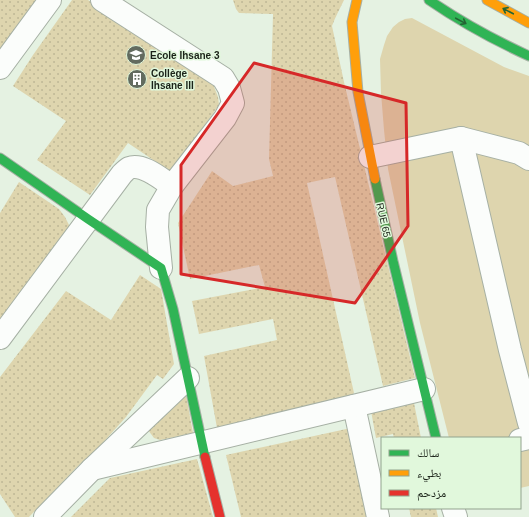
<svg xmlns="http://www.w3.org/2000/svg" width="529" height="517" viewBox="0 0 529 517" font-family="Arial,'Noto Naskh Arabic',sans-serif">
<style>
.grass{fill:#ded5ae}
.park{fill:url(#park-dots)}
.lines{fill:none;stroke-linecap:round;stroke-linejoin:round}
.street-casing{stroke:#a6b0a4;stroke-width:24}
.fast-casing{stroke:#a6b0a4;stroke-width:11}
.slow-casing{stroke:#a6b0a4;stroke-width:11}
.jam-casing{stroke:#a6b0a4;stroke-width:11}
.street{stroke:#fbfdfb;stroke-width:22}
.fast{stroke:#30b455;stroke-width:9}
.slow{stroke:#ff9f0a;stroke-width:9}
.jam{stroke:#e5322d;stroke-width:9}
.oneway{stroke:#246434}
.marked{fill:#d62828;fill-opacity:0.2;stroke:#d62828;stroke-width:3;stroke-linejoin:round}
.labels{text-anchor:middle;stroke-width:3;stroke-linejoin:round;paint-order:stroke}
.poi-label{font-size:10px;font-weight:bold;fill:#1b2319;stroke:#e1f8dc;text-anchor:start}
.street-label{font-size:10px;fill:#1b2319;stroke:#e1f8dc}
</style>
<defs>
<pattern id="park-dots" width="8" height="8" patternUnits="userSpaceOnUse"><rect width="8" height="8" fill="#ded5ae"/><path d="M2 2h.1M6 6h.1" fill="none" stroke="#beb795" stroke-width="1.8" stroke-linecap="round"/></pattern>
</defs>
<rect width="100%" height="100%" fill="#e5f2e2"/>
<polygon class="grass" points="412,18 504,67 529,76 529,486 520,488 520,438 449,438 420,323 388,169 384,130 381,93 380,59 384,45 387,36 393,27 399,22 405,19"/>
<g class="park">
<polygon points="0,0 39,0 0,54"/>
<polygon points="72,0 88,0 213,84 218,97 219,105 171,172 128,143 90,195 37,160 66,121 13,86 33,55"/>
<path d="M233 0H344C340 9 335 17 332 26L344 82 415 378 383 386 335 177 307 183 354 393 346 399 217 428 204 356 277 340 273 319 199 334 192 301 265 287 259 265 190 279 178 223 212 171 233 186 273 176 269 159 273 14 239 13 236 9Z"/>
<polygon points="19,182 59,209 65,217 69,225 70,231 0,329 0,213"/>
<polygon points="140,275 161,289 174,364 163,379 157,375 126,417 99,447 77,467 29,517 15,517 0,494 0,377 66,291 111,320"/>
<polygon points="185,390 193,433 160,440 154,438 148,430"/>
<polygon points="414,403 421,438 394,438 393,434 376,438 371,411"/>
<polygon points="351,428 371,517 241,517 226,455"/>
<polygon points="197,459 213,517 71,517 110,478"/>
<polygon points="409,508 436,508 438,517 411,517"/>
</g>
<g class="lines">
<defs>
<g id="street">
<polyline points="102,0 223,78 229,88 233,103 225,118 172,186 158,210 157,227 161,268"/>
<polyline points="0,68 50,0"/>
<polyline points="461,138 519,153 529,159"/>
<polyline points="370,157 461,138 510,350 529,423"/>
<path d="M0 338 122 174C124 172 127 169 129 168 143 163 161 179 172 186"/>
<polyline points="354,406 378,517"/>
<polyline points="520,440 529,438"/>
<polyline points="92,469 424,389"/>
<polyline points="453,508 456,517"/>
<polyline points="45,517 92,469 188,378"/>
</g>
<g id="fast">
<path d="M429 0C461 22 494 40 529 56"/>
<polyline points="0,158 88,219 161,268 173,309 205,457"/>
<polyline points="375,179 393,261 436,438"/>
</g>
<g id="slow">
<polyline points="357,0 352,22 358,92 375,179"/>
<polyline points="487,0 529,23"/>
</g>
<polyline id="jam" points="205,457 220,517"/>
</defs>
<use href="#street" class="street-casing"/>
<use href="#fast" class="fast-casing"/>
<use href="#slow" class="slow-casing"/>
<use href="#jam" class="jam-casing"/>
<use href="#street" class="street"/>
<use href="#fast" class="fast"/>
<use href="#slow" class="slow"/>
<use href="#jam" class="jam"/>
</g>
<defs><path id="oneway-shaft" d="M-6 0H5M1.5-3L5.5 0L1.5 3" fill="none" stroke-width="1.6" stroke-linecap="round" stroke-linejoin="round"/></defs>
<g class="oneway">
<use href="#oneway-shaft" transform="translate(508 11) rotate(-152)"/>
<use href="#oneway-shaft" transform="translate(461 21) rotate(28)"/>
</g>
<path class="marked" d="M254 63 406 103 408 226 355 303 181 274V165Z"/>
<defs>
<symbol id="school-disc" viewBox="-11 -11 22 22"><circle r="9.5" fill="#626b5f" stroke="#e1f8dc"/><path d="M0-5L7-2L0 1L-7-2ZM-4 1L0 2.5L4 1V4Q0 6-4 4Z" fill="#fff"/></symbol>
<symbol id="building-disc" viewBox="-11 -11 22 22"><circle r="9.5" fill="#626b5f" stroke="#e1f8dc"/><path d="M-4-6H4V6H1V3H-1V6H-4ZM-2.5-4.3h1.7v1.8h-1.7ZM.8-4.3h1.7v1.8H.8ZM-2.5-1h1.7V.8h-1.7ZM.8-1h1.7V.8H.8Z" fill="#fff"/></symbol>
</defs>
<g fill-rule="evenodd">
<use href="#school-disc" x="125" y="44" width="22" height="22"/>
<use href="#building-disc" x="126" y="68" width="22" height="22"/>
</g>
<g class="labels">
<g class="poi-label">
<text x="150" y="59">Ecole Ihsane 3</text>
<text x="151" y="77">Collège<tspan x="151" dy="12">Ihsane III</tspan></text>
</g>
<g class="street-label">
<text transform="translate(384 220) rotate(77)" y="4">RUE 65</text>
</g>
</g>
<rect x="381" y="437" width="140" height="72" fill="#e1f8dc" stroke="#92a38e"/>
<rect x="389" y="450" width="20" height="6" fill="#30b455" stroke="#92a38e"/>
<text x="417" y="457" font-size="12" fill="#1b2319">سالك</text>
<rect x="389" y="470" width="20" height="6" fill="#ff9f0a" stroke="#92a38e"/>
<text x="417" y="477" font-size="12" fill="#1b2319">بطيء</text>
<rect x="389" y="490" width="20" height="6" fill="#e5322d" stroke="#92a38e"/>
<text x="417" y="497" font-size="12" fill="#1b2319">مزدحم</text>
</svg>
